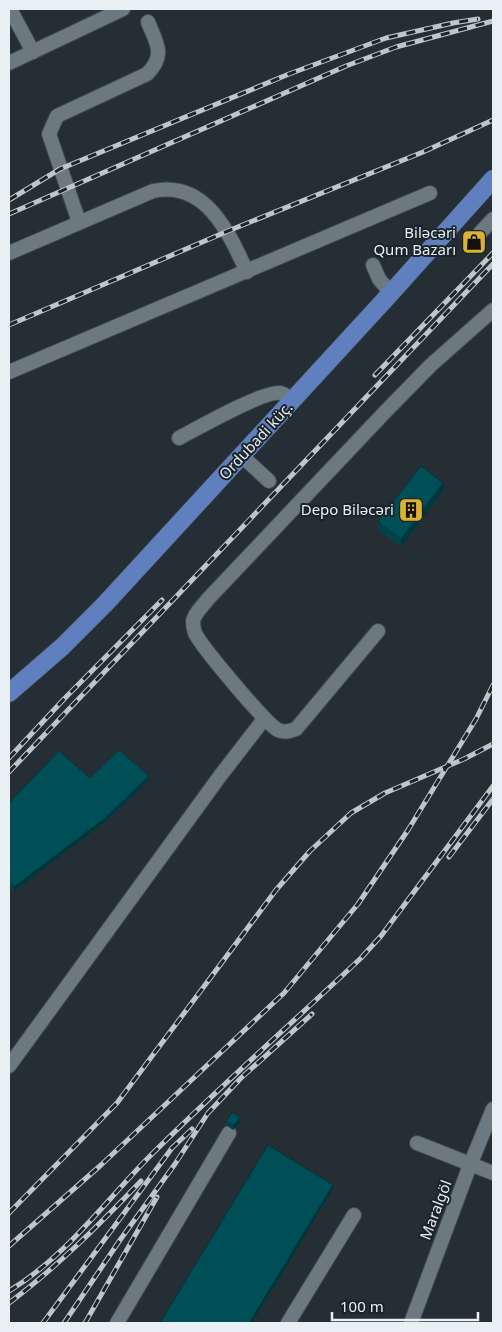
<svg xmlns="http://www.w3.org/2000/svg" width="502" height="1332" viewBox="0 0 502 1332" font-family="'Noto Sans',sans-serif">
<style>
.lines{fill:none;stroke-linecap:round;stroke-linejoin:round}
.minor-casing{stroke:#414a50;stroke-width:16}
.major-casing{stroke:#414a50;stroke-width:19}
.minor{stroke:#6d7981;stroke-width:14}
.major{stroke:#5f7fbf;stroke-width:18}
.rail-casing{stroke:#bec6ca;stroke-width:5}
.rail{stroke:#1a242a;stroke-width:3;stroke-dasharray:9;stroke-linecap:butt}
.wall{fill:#00444a}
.shaded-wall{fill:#00373c}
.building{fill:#004f56;stroke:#00373c}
.labels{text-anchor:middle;stroke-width:4;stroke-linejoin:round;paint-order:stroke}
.poi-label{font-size:15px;fill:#e9f0f4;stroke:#1a242a;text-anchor:end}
.street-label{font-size:15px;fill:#e9f0f4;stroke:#1a242a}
</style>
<rect width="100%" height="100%" fill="#242e34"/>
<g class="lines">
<defs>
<g id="minor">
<polyline points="10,9 33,52"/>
<polyline points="9,63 123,9"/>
<path d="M79 222 49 134 57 116 147 74C166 55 157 44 148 22"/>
<polyline points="480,233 493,219"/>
<path d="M9 253 153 191C206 180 229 233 247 272"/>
<polyline points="373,265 379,279 391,293"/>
<polyline points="9,372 430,193"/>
<path d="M179 438C196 429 265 390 280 393 284 393 289 398 293 401"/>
<polyline points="242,456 269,481"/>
<path d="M378 631 296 729C289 731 285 733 278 730 266 724 201 646 195 633 194 630 193 624 193 621 195 612 203 606 208 599L385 412 431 365 493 310"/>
<polyline points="9,1066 220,776 264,719"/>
<polyline points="417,1143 493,1173"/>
<polyline points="117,1323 229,1133"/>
<polyline points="288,1323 354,1215"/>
<polyline points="411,1323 470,1165 493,1109"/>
</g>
<polyline id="major" points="9,693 62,647 105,604 391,293 493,179"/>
</defs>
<use href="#minor" class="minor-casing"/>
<use href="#major" class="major-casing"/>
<use href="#minor" class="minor"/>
<use href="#major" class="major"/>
<defs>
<g id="rail">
<polyline points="9,200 60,169 289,74 386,38 453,23 478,19"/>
<polyline points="9,214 346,66 396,47 493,21"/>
<polyline points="9,325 228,231 423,152 493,120"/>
<polyline points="375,375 493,253"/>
<polyline points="9,758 65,698 162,600"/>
<polyline points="9,772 493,264"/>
<polyline points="449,857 493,799"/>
<polyline points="9,1213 117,1103 276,890 310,851 351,813 385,793 464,759 493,744"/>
<polyline points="9,1246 101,1165 284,993 358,904 408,830 476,719 493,685"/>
<path d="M9 1291C65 1257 103 1204 148 1158 217 1089 290 1025 361 958L381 936 493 786"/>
<path d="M9 1303C57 1267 99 1225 141 1181"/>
<polyline points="43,1323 172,1148 192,1129"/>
<polyline points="64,1323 120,1240 175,1164 208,1113 241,1078 312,1014"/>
<polyline points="85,1323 157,1197"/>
</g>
</defs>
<use href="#rail" class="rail-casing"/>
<use href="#rail" class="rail"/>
</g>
<g class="wall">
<polygon points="443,491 401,547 378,530 378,522"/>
<polygon points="90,778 149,780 105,822 14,891 9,886 9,803"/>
<polygon points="226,1121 240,1122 233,1130 226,1125"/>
</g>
<g class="shaded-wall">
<polygon points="443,483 443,491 401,547 401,539"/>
<polygon points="149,776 149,780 105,822 14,891 14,887"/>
<polygon points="240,1118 240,1122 233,1130 233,1126"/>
<polygon points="333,1185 333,1189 252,1323 249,1323"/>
</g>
<g class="building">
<polygon points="421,466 443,483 401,539 378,522"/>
<polygon points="119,750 149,776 105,818 14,887 9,882 9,803 59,751 90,778"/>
<polygon points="233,1112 240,1118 233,1126 226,1121"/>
<polygon points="268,1145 333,1185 249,1323 160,1323"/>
</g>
<defs>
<symbol id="shop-square" viewBox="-11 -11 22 22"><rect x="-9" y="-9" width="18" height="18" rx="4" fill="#dcb233" stroke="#1a242a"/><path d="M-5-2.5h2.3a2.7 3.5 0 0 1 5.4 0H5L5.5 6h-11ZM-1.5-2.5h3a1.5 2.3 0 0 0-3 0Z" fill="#111"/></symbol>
<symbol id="building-square" viewBox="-11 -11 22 22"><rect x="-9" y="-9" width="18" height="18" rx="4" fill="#dcb233" stroke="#1a242a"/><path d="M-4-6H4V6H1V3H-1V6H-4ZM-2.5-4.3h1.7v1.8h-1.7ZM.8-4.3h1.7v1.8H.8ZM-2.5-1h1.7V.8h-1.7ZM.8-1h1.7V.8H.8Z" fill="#111"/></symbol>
</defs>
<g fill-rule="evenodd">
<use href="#shop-square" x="460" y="228" width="28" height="28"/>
<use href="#building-square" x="397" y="496" width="28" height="28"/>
</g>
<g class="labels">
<g class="poi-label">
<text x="456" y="238">Biləcəri<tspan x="456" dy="17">Qum Bazarı</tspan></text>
<text x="394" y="515">Depo Biləcəri</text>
</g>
<g class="street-label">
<text transform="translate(256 441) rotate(-47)" y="5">Ordubadi küç.</text>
<text transform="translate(436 1210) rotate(-69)" y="5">Maralgöl</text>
</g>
</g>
<rect width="502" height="1332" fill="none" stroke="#e9f0f4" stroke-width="20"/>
<path d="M332 1312v8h146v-8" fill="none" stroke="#e9f0f4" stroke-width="2.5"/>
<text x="340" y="1312" font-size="15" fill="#e9f0f4" stroke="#1a242a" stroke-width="4" paint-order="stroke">100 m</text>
</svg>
